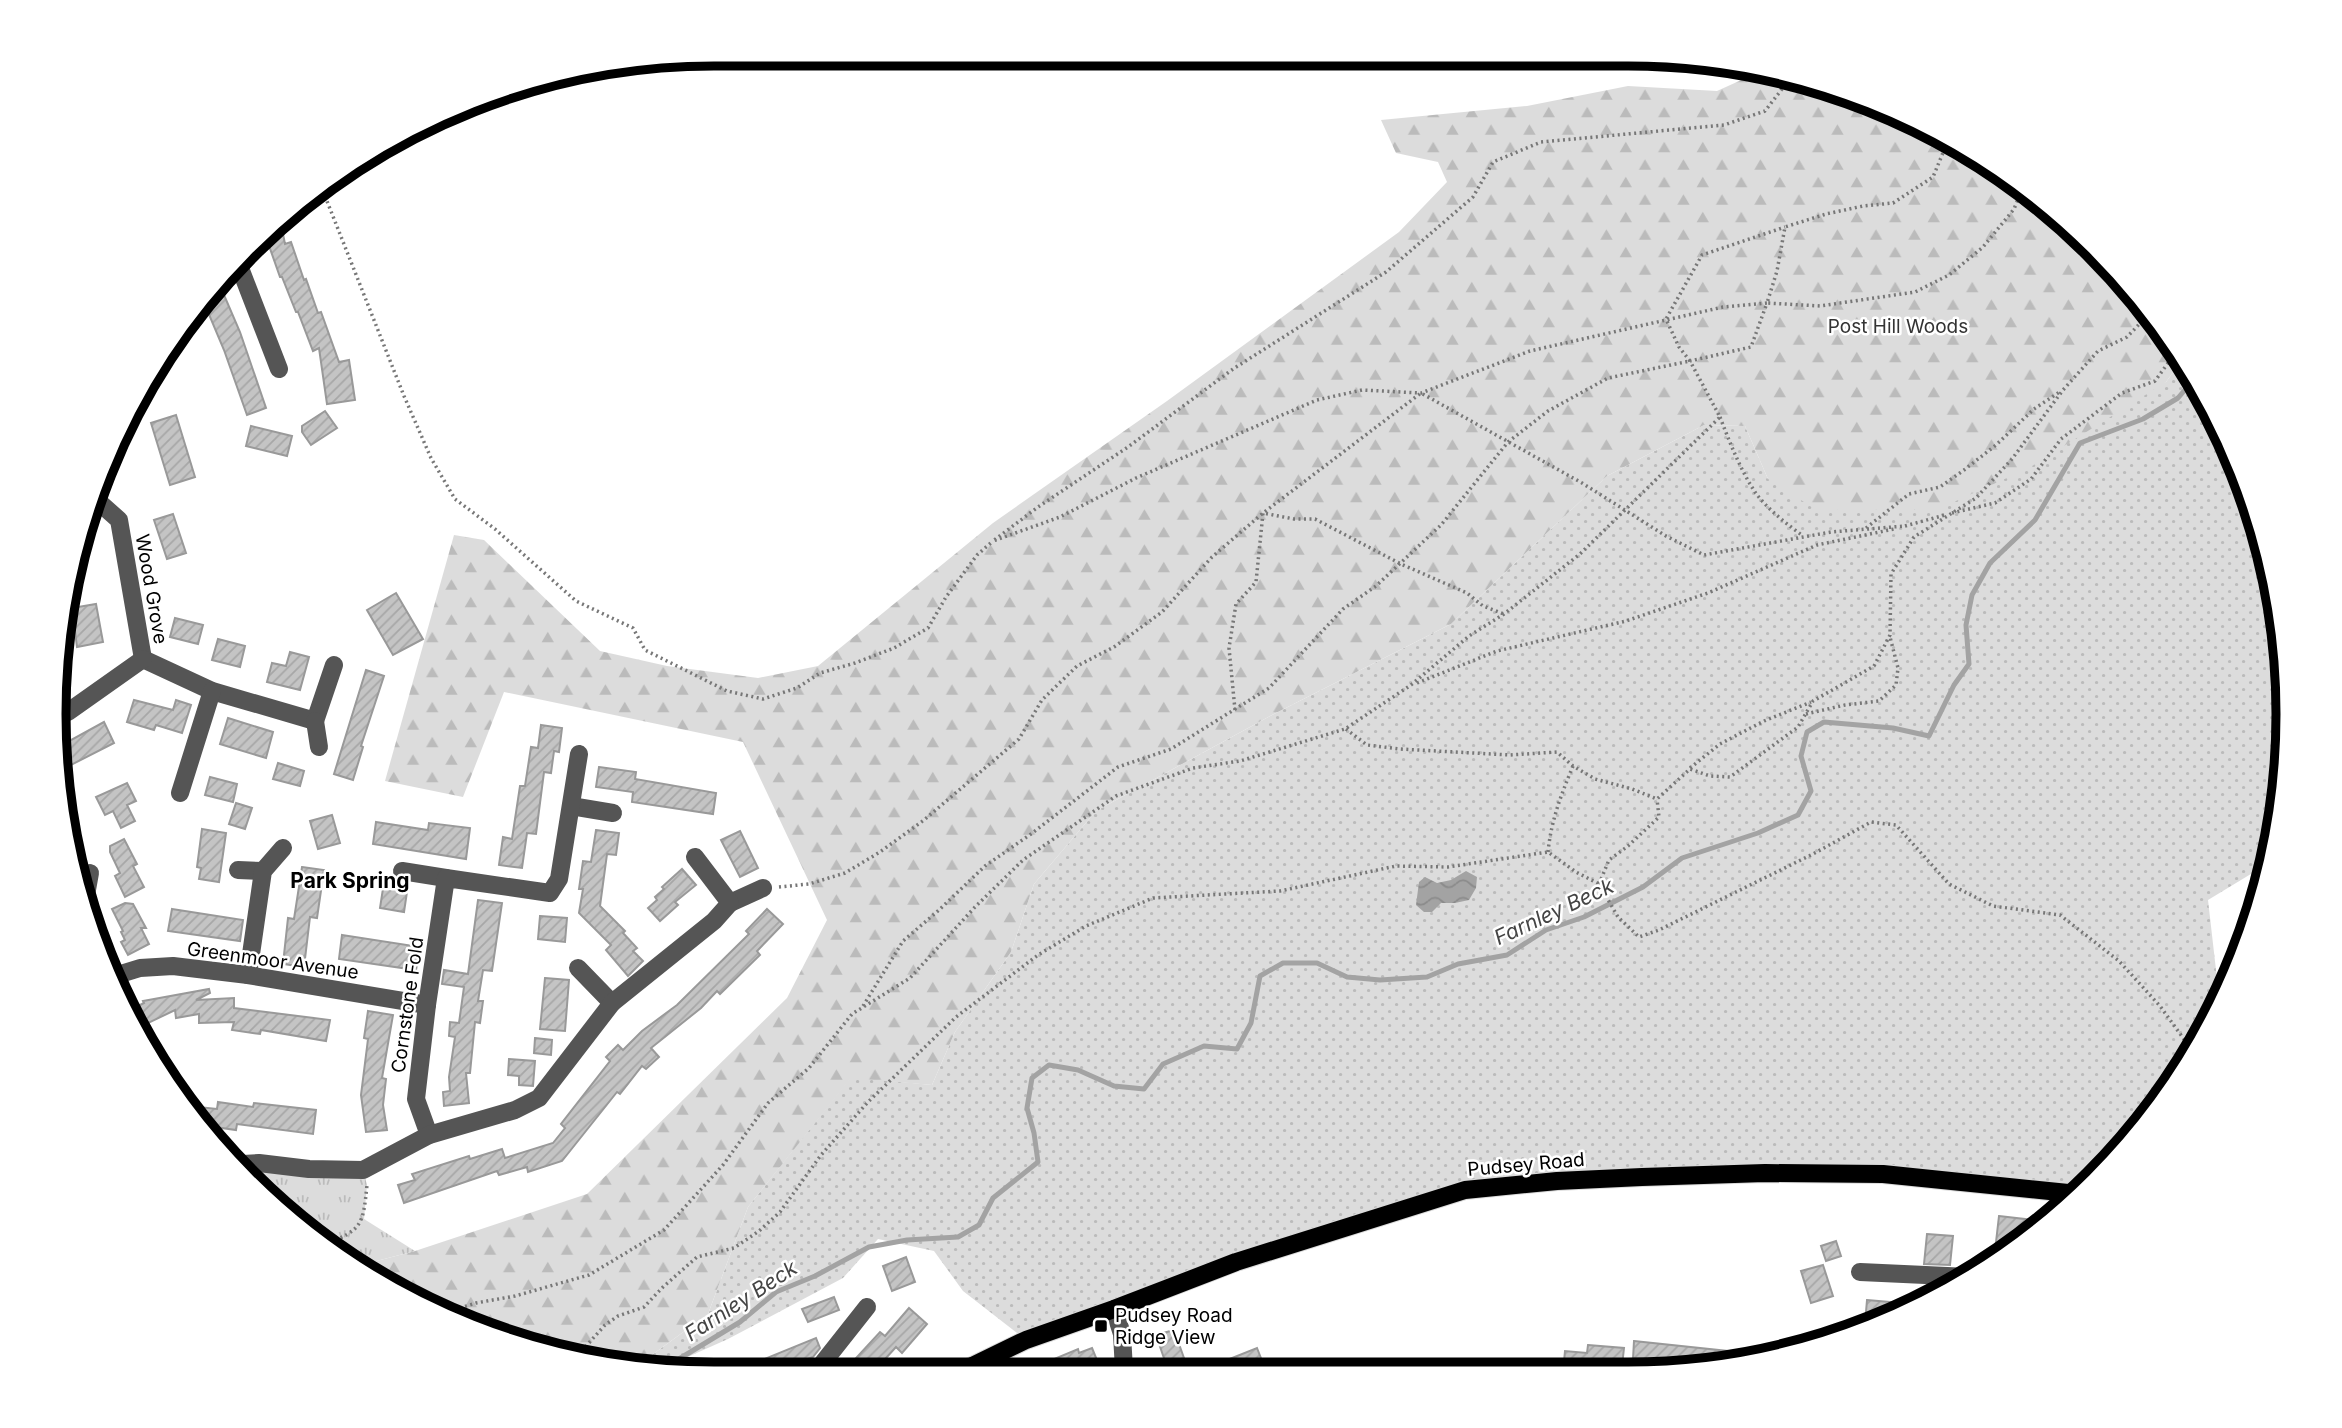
<svg xmlns="http://www.w3.org/2000/svg" width="2342" height="1428" viewBox="0 0 2342 1428" font-family="Inter,sans-serif">
<style>
.grass{fill:url(#grass-dots)}
.forest{fill:url(#forest-firs)}
.park{fill:url(#park-tufts)}
.water{fill:url(#water-waves)}
.lines{fill:none;stroke-linecap:round;stroke-linejoin:round}
.stream{stroke:#a3a3a3;stroke-width:5}
.building{fill:url(#building-hatch);stroke:#999;stroke-width:2}
.major-casing{stroke:#dbdbdb;stroke-width:20}
.path{stroke:#777;stroke-width:3.5;stroke-dasharray:2 3.5;stroke-linecap:butt}
.minor{stroke:#555;stroke-width:18}
.major{stroke:#000;stroke-width:18}
.poi-dot{fill:#000;stroke:#fff;stroke-width:2.5}
.labels{text-anchor:middle;stroke-width:5;stroke-linejoin:round;paint-order:stroke}
.park-label{font-size:19px;fill:#333;stroke:#fff}
.street-label{font-size:19px;fill:#000;stroke:#fff}
.poi-label{font-size:19px;fill:#000;stroke:#fff;text-anchor:start}
.neighbourhood-label{font-size:21px;font-weight:bold;fill:#000;stroke:#fff}
.water-label{font-size:21px;font-style:italic;fill:#444;stroke:#fff}
.rim{fill:none;stroke:#000;stroke-width:9}
</style>
<defs>
<pattern id="grass-dots" width="8" height="8" patternUnits="userSpaceOnUse" patternTransform="scale(1.75)"><rect width="8" height="8" fill="#dcdcdc"/><path d="M2 2h.1M6 6h.1" fill="none" stroke="#bbb" stroke-width="1.8" stroke-linecap="round"/></pattern>
<pattern id="forest-firs" width="22" height="20" patternUnits="userSpaceOnUse" patternTransform="scale(1.75)"><rect width="22" height="20" fill="#dcdcdc"/><path d="M5 1l3.5 6h-7zM16 11l3.5 6h-7z" fill="#bbb"/></pattern>
<pattern id="park-tufts" width="24" height="20" patternUnits="userSpaceOnUse" patternTransform="scale(1.75)"><rect width="24" height="20" fill="#dcdcdc"/><path d="M3 7l-1-3M5 7V3M7 7l1-3M15 17l-1-3M17 17v-4M19 17l1-3" fill="none" stroke="#bbb"/></pattern>
<pattern id="water-waves" width="16" height="10" patternUnits="userSpaceOnUse" patternTransform="scale(1.75)"><rect width="16" height="10" fill="#a3a3a3"/><path d="M0 5q4-4 8 0t8 0" fill="none" stroke="#8b8b8b"/></pattern>
<pattern id="building-hatch" width="6" height="6" patternUnits="userSpaceOnUse" patternTransform="scale(1.75)"><rect width="6" height="6" fill="#c4c4c4"/><path d="M-1 1l2-2M0 6l6-6M5 7l2-2" fill="none" stroke="#a7a7a7"/></pattern>
</defs>
<rect width="100%" height="100%" fill="#fff"/>
<polygon class="grass" points="2182,360 2199,384 2253,502 2282,627 2286,757 2269,863 2208,900 2220,1005 2152,1115 2078,1194 1883,1174 1465,1190 1026,1340 963,1291 934,1251 878,1239 843,1278 728,1339 663,1368 634,1368 708,1314 748,1207 851,1077 932,1085 955,1032 1011,952 1034,884 1096,811 1272,715 1451,624 1607,476 1704,425 1745,426 1768,479 2166,382"/>
<polygon class="forest" points="1759,72 1880,104 2029,190 2124,279 2182,360 2166,382 2029,468 1936,510 1815,509 1768,479 1745,426 1704,425 1607,476 1451,624 1272,715 1096,811 1034,884 1011,952 955,1032 932,1085 851,1078 748,1207 708,1314 634,1368 462,1324 361,1265 415,1251 587,1194 787,998 827,920 743,742 504,692 463,797 385,781 454,535 484,540 600,651 667,666 758,678 818,666 993,523 1167,401 1399,232 1447,182 1438,162 1396,153 1381,120 1527,106 1628,86 1717,91"/>
<polygon class="park" points="243,1164 363,1170 367,1185 364,1219 415,1251 361,1265 313,1238"/>
<polygon class="water" points="1466,871 1477,877 1476,888 1469,900 1455,903 1441,903 1432,912 1424,912 1416,905 1419,882 1425,877 1437,883 1451,880"/>
<g class="lines">
<polyline class="stream" points="664,1368 740,1322 776,1292 815,1276 869,1247 907,1240 958,1237 979,1225 993,1198 1038,1162 1034,1133 1027,1108 1032,1078 1049,1065 1078,1070 1114,1086 1144,1089 1163,1064 1204,1046 1237,1049 1251,1023 1260,976 1283,963 1317,963 1347,977 1380,980 1427,977 1458,964 1507,955 1546,930 1584,917 1643,887 1682,858 1758,833 1798,815 1811,791 1801,756 1807,732 1824,722 1893,728 1929,736 1954,685 1969,664 1966,625 1972,595 1990,563 2035,520 2080,443 2143,419 2178,398 2195,378"/>
</g>
<g class="building">
<polygon points="281,224 285,244 291,242 304,280 306,279 318,313 321,312 339,362 349,360 355,400 327,404 319,348 313,351 298,312 296,312 282,277 280,277 267,240"/>
<polygon points="221,288 240,332 266,408 247,415 224,350 205,305"/>
<polygon points="325,411 337,428 311,445 302,432 302,426"/>
<polygon points="176,415 195,477 170,485 151,423"/>
<polygon points="251,426 292,436 287,456 246,446"/>
<polygon points="173,514 186,553 167,559 154,520"/>
<polygon points="396,593 423,639 393,655 367,610"/>
<polygon points="96,604 103,642 77,647 72,608"/>
<polygon points="175,618 203,625 198,644 170,637"/>
<polygon points="218,639 245,646 240,667 212,660"/>
<polygon points="290,652 309,657 300,690 267,682 272,663 286,666"/>
<polygon points="366,670 384,676 361,746 363,747 353,780 334,774"/>
<polygon points="134,700 173,710 176,700 191,705 182,733 156,725 154,730 127,722"/>
<polygon points="228,718 273,732 266,758 220,744"/>
<polygon points="104,722 114,743 63,769 60,746"/>
<polygon points="541,725 562,728 559,752 554,751 551,773 544,772 536,834 527,833 522,868 499,865 503,837 512,839 520,786 525,786 531,747 538,748"/>
<polygon points="278,763 304,771 300,786 273,779"/>
<polygon points="599,767 636,772 635,779 716,793 713,814 632,802 633,792 596,787"/>
<polygon points="210,777 237,784 233,802 205,795"/>
<polygon points="127,783 136,801 127,805 135,821 121,828 113,811 105,815 96,797"/>
<polygon points="236,803 252,808 245,829 229,824"/>
<polygon points="332,815 340,843 318,849 310,821"/>
<polygon points="376,822 428,830 429,823 470,828 466,859 373,844"/>
<polygon points="202,829 226,833 219,882 199,879 201,868 197,867"/>
<polygon points="596,830 619,833 616,855 607,854 600,906 625,931 623,933 637,948 633,951 643,961 628,976 606,950 611,945 579,913 583,889 579,889 583,861 591,862"/>
<polygon points="740,831 758,868 740,877 721,840"/>
<polygon points="124,839 137,864 133,866 144,887 125,897 115,876 120,873 110,852 110,846"/>
<polygon points="302,867 324,870 317,918 310,917 304,967 283,964 288,918 294,919"/>
<polygon points="682,869 696,885 675,902 678,905 660,921 648,908 657,900 655,897 664,889 662,887"/>
<polygon points="384,882 408,885 404,912 380,908"/>
<polygon points="478,900 502,903 492,971 483,970 478,1001 483,1001 480,1023 475,1022 470,1073 466,1073 469,1103 444,1106 443,1092 450,1091 449,1077 455,1037 449,1036 450,1022 459,1023 464,987 442,984 444,970 468,974"/>
<polygon points="125,903 133,904 146,928 141,928 149,944 128,955 121,942 125,940 121,932 123,931 112,909"/>
<polygon points="172,909 243,920 240,941 168,931"/>
<polygon points="767,909 783,924 757,951 760,955 720,994 717,991 701,1008 651,1048 659,1057 646,1069 642,1066 620,1094 617,1092 562,1161 528,1172 527,1167 499,1175 497,1171 404,1203 398,1185 415,1180 412,1174 469,1156 470,1159 502,1149 505,1158 553,1143 565,1128 561,1124 610,1061 606,1057 618,1045 623,1050 642,1031 677,1005 749,934 746,931"/>
<polygon points="540,916 567,918 565,942 538,939"/>
<polygon points="342,935 420,947 416,970 339,959"/>
<polygon points="545,978 569,980 565,1031 540,1029"/>
<polygon points="209,989 210,993 196,1000 234,998 234,1008 330,1020 326,1041 261,1030 260,1034 232,1030 234,1022 199,1023 199,1014 176,1018 175,1010 142,1026 134,1008 144,1003 143,1001"/>
<polygon points="368,1011 393,1015 382,1078 386,1079 383,1105 387,1130 366,1132 361,1095 368,1039 364,1038"/>
<polygon points="535,1038 552,1040 551,1055 534,1053"/>
<polygon points="509,1059 535,1061 533,1086 519,1085 519,1076 508,1075"/>
<polygon points="218,1102 253,1107 254,1103 316,1110 313,1134 237,1124 236,1130 208,1126 189,1106 217,1109"/>
<polygon points="1999,1216 2033,1220 2031,1233 2016,1244 1996,1242"/>
<polygon points="1927,1234 1953,1236 1950,1265 1924,1264"/>
<polygon points="1836,1241 1841,1256 1826,1261 1821,1246"/>
<polygon points="906,1257 915,1282 892,1291 883,1266"/>
<polygon points="1823,1265 1833,1296 1811,1303 1801,1271"/>
<polygon points="834,1297 839,1310 808,1322 802,1309"/>
<polygon points="1867,1300 1913,1304 1865,1324"/>
<polygon points="909,1308 927,1324 902,1353 896,1347 876,1369 846,1369 880,1332 885,1336"/>
<polygon points="1174,1330 1184,1358 1166,1364 1156,1335"/>
<polygon points="816,1338 820,1348 813,1357 782,1369 740,1369"/>
<polygon points="1634,1341 1756,1354 1756,1358 1707,1366 1633,1359"/>
<polygon points="1588,1345 1624,1348 1622,1366 1599,1364 1598,1372 1563,1372 1565,1351 1587,1353"/>
<polygon points="1092,1348 1101,1370 1028,1370 1078,1349 1079,1353"/>
<polygon points="1257,1348 1266,1371 1203,1370 1202,1370"/>
</g>
<g class="lines">
<defs>
<polyline id="major" points="966,1369 1026,1340 1114,1309 1236,1262 1465,1190 1557,1181 1642,1177 1765,1173 1883,1174 2078,1194"/>
</defs>
<use href="#major" class="major-casing"/>
<g class="path">
<polyline points="1947,143 1933,177 1893,203 1863,206 1826,214 1785,227 1777,271 1767,303 1820,306 1915,292 1949,275 1983,247 2014,209 2023,187"/>
<polyline points="321,186 404,396 431,458 455,499 495,529 576,601 633,628 645,650 727,691 763,699 797,688 820,673 855,663 894,648 928,628 946,597 977,555 993,541"/>
<polyline points="1690,361 1679,347 1666,319 1702,255 1785,227"/>
<path d="M1720 417C1730 443 1740 469 1755 492 1767 509 1787 524 1803 536"/>
<polyline points="1952,513 1995,503 2031,479 2061,439 2122,393 2155,381 2176,352"/>
<polyline points="1905,526 1945,515"/>
<polyline points="1866,528 1909,494 1940,487 1964,470 1996,445 2034,409 2061,391"/>
<polyline points="1417,683 1497,651 1626,621 1708,593 1817,545 1894,529"/>
<polyline points="1235,710 1229,648 1236,604 1256,582 1263,513 1294,519 1315,519 1401,564 1467,593 1483,606 1504,614"/>
<polyline points="1806,714 1845,705 1879,701 1896,685 1898,668 1890,637"/>
<polyline points="1346,729 1367,745 1400,749 1510,755 1557,752 1573,766 1595,779 1632,789 1657,799 1690,769 1710,776 1730,777 1798,727 1813,701 1874,666 1890,635 1891,574 1914,537 1976,498 2012,459 2063,390 2098,351 2127,337 2149,314"/>
<polyline points="1690,768 1720,744 1764,721 1811,702"/>
<path d="M1548 852C1551 821 1561 795 1573 766"/>
<polyline points="1599,884 1609,860 1628,846 1659,817 1657,799"/>
<polyline points="779,887 809,884 845,873 880,852 924,820 1019,739 1042,700 1077,666 1114,647 1162,612 1212,557 1263,513 1421,393 1582,483 1666,536 1704,555 1831,532 1905,526"/>
<polyline points="863,1006 903,941 939,910 985,866 1031,834 1118,767 1171,749 1269,688 1343,609 1376,586 1441,525 1508,442 1548,411 1608,378 1690,361"/>
<path d="M325 1244C363 1230 363 1224 367 1185"/>
<polyline points="444,1313 476,1303 515,1296 589,1275 664,1230 723,1165 768,1103 809,1068 852,1014 910,978 975,907 1023,860 1116,796 1193,768 1240,761 1345,729 1411,685 1469,636 1504,614 1580,554 1720,417 1690,361 1751,347 1767,303 1723,307 1530,351 1421,393 1362,390 1317,400 1136,478 1060,517 993,541 1038,507 1128,447 1233,369 1386,272 1473,197 1493,162 1541,142 1724,125 1765,111 1789,80"/>
<polyline points="578,1355 605,1325 618,1316 644,1307 663,1287 697,1257 734,1248 759,1231 780,1212 821,1155 868,1102 956,1017 1038,955 1086,926 1153,898 1280,891 1396,866 1448,867 1548,852 1576,872 1599,884 1618,917 1639,937 1659,930 1813,854 1871,822 1896,825 1949,884 1993,906 2060,915 2119,961 2160,1006 2186,1042 2188,1057"/>
</g>
<g class="minor">
<polyline points="240,268 279,369"/>
<polyline points="104,473 105,470"/>
<polyline points="92,496 119,520 143,659 212,691 315,721 334,665"/>
<polyline points="68,712 143,659"/>
<polyline points="315,721 319,747"/>
<polyline points="180,793 212,691"/>
<polyline points="571,806 613,813"/>
<polyline points="238,870 263,871"/>
<polyline points="402,871 446,878"/>
<polyline points="85,901 90,873"/>
<polyline points="730,903 763,888"/>
<polyline points="578,968 612,1003"/>
<polyline points="248,975 263,871 283,848"/>
<polyline points="114,976 140,968 173,966 248,975 427,1005"/>
<polyline points="429,1135 416,1099 427,1005 446,878 550,893 559,879 579,754"/>
<polyline points="243,1164 259,1163 309,1169 363,1170 429,1135 515,1110 539,1098 612,1003 714,921 730,903 695,857"/>
<polyline points="1860,1272 1969,1277"/>
<polyline points="1114,1309 1122,1334 1124,1370"/>
<polyline points="818,1369 867,1307"/>
</g>
<use href="#major" class="major"/>
</g>
<rect class="poi-dot" x="1094" y="1319" width="14" height="14" rx="3.5"/>
<g class="labels">
<g class="park-label">
<text x="1898" y="333">Post Hill Woods</text>
</g>
<g class="street-label">
<text transform="translate(152 589) rotate(80)" y="7">Wood Grove</text>
<text transform="translate(273 960) rotate(8)" y="7">Greenmoor Avenue</text>
<text transform="translate(407 1005) rotate(-82)" y="7">Cornstone Fold</text>
<text transform="translate(1526 1164) rotate(-5)" y="7">Pudsey Road</text>
</g>
<g class="poi-label">
<text x="1115" y="1322">Pudsey Road<tspan x="1115" dy="22">Ridge View</tspan></text>
</g>
<g class="neighbourhood-label">
<text x="350" y="888">Park Spring</text>
</g>
<g class="water-label">
<text transform="translate(1554 912) rotate(-25)" y="7">Farnley Beck</text>
<text transform="translate(741 1301) rotate(-33)" y="7">Farnley Beck</text>
</g>
</g>
<path d="M0 0H2342V1428H0ZM714 66H1628A648 648 0 0 1 2276 714V714A648 648 0 0 1 1628 1362H714A648 648 0 0 1 66 714V714A648 648 0 0 1 714 66Z" fill="#fff" fill-rule="evenodd"/>
<path class="rim" d="M714 66H1628A648 648 0 0 1 2276 714V714A648 648 0 0 1 1628 1362H714A648 648 0 0 1 66 714V714A648 648 0 0 1 714 66Z"/>
</svg>
